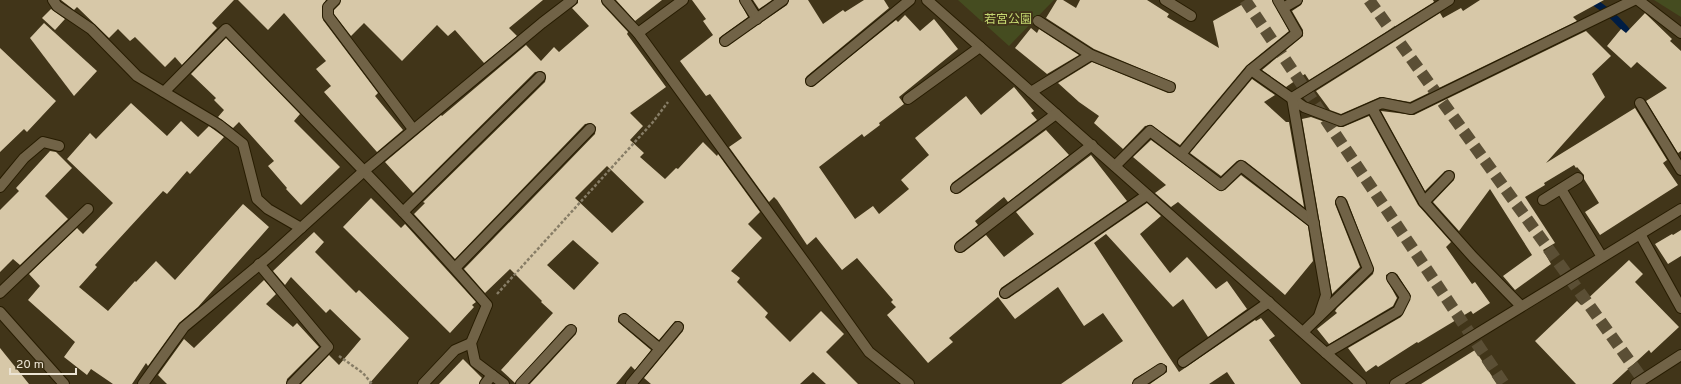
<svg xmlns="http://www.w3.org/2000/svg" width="1681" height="384" viewBox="0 0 1681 384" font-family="Overpass,'Noto Sans JP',sans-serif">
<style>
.green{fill:#454c20}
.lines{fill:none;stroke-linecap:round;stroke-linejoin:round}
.stream{stroke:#001d43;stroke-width:7}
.building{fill:#d7c8a8;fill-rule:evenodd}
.highway-tunnel{stroke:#5b4f35;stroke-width:12;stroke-dasharray:12 6;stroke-linecap:butt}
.minor-casing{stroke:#271c01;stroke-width:12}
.path{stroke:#877d66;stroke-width:2.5;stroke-dasharray:3 2;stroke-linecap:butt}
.minor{stroke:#716347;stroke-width:10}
.labels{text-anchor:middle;stroke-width:4;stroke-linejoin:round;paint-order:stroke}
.park-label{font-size:12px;fill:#c4d670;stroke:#413519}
</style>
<rect width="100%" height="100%" fill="#413519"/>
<g class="green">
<polygon points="958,0 1054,0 1009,46"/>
<polygon points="1654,0 1681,0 1681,17"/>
</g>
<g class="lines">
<path class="stream" d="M1591 0C1609 11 1621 22 1633 39"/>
</g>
<g class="building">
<polygon points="61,0 234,0 212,23 217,28 182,65 175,57 165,67 135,37 130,41 118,29 109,38 77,7 74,10"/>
<polygon points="238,0 326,0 322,7 323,20 378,93 375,96 403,130 377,152 324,92 331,86 316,69 326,61 284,13 268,30"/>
<polygon points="341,0 543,0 509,28 517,36 484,63 455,30 448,36 437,25 402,61 364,23 351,36 334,14 334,10 340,4"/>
<path d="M578 0H601L602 4 628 32 627 34 666 87 630 113 643 126 630 140 644 153 640 157 665 179 676 168 678 169 703 142 717 156 718 154 760 212 748 224 762 238 731 271 740 278 737 282 768 313 765 317 790 342 821 311 844 334 826 352 858 384H826L813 372 800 384H651L644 378 683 331 684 325 679 321H675L659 340 625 313 619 315 618 322 651 350 635 370 631 366 616 384H530L576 334 577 328 572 324 566 326 515 383 501 370 553 313 541 302 542 301 510 269 485 293 464 269 595 134 596 127 591 123 585 124 455 259 414 214 425 203 423 202 545 82 546 78 545 73 541 71 535 72 413 193 385 162 441 115 442 116 526 45 541 61 554 47 559 52 589 26 572 8 578 3ZM607 166 644 202 612 233 575 198ZM573 240 599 263 574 290 547 265Z"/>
<polygon points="616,0 662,0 635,21"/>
<polygon points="692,0 739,0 748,17 719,38 720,44 725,47 787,5 789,0 808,0 823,24 843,10 845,12 864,0 884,0 889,8 807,76 805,79 806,85 812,87 896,20 898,22 905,15 920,31 934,19 958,49 899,97 904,104 879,123 880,125 864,137 862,134 819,167 855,219 873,206 879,214 909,189 901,180 929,155 915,138 966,96 981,115 1014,87 1034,111 1031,113 1037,120 952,183 950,188 951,192 956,194 960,193 1046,130 1069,155 1008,202 1004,197 975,221 978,225 956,242 954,247 955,251 960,253 964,252 986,235 1004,257 1034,234 1016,212 1091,155 1127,201 1001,288 999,293 1000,297 1005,299 1009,298 1147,203 1161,216 1140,234 1170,273 1187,257 1216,289 1227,281 1247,309 1208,337 1183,299 1173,307 1106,234 1094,243 1179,372 1255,320 1256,321 1261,318 1275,336 1269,340 1301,384 1235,384 1227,372 1209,384 1150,384 1167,372 1167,366 1161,363 1134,379 1132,384 1061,384 1123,341 1103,313 1084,326 1058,287 1015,319 998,297 949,338 953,342 928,363 887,315 896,307 891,302 893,300 857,258 842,270 816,237 807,245 777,200 774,197 769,202 729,147 742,138 710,94 706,96 680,61 713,35 703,21 706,19"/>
<polygon points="753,0 772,0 759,9"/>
<polygon points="1057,0 1063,0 1076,8 1080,0 1147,0 1169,14 1167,17 1219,48 1213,21 1250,0 1272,0 1289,31 1246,66 1180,145 1151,125 1145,126 1123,149 1094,123 1099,116 1079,102 1058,83 1092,62 1168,93 1174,92 1176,86 1175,83 1094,49 1046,18"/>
<polygon points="1303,0 1433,0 1434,2 1309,80 1305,74 1286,87 1262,70 1303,36 1303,30 1292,11 1301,5"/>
<polygon points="1480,0 1604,0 1573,17 1577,21 1410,102 1380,97 1341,114 1330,110 1316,91 1440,13 1443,18 1461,8 1463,11"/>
<polygon points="51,9 65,19 55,30 42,18"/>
<polygon points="1645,13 1672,39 1670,41 1681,51 1681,151 1678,153 1646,101 1667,88 1637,62 1631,68 1607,46 1621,29 1626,33"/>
<polygon points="44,23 97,71 74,96 30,38"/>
<polygon points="1031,28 1037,33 1039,29 1079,55 1047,74 1015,48"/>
<polygon points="1586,31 1611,56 1592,74 1605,97 1546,163 1635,108 1667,160 1663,163 1678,185 1600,235 1585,212 1599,203 1584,179 1584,175 1577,167 1576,168 1574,165 1544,183 1545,185 1525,197 1555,243 1543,250 1551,264 1515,290 1503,276 1532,255 1490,189 1459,231 1433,202 1454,180 1455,175 1454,172 1450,170 1445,171 1425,191 1381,111 1414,115"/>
<polygon points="226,38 300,114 294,121 340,167 301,205 286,189 287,188 268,166 274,161 239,122 233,128 218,117 224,110 214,100 216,98 191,74"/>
<polygon points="0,48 56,101 27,132 24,129 0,152"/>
<polygon points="1252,79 1275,95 1264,102 1286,122 1289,122 1304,207 1245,161 1240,160 1237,161 1221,176 1190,153"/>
<polygon points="131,103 167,136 181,121 198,137 209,126 224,137 190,174 187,171 167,194 163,191 95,265 97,267 79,287 108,311 135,281 136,282 156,261 175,280 243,204 269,227 198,307 179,323 148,366 146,363 132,384 113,384 91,369 87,375 64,357 75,342 28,300 40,286 29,274 77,228 83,234 113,203 67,159 90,133 96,139"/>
<polygon points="1369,116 1418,205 1451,242 1446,247 1472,284 1475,282 1490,303 1473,314 1471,311 1418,343 1417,342 1378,367 1376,365 1366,372 1348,348 1401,317 1411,296 1397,274 1391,272 1386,275 1386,278 1397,298 1393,306 1329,344 1317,329 1337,313 1335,311 1337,308 1373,274 1374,270 1347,200 1342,196 1338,196 1335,201 1335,204 1360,267 1332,294 1302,119 1311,117 1339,127 1343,127"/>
<polygon points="1151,140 1220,191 1225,190 1241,175 1308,226 1313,261 1285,295 1178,202 1171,207 1155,193 1166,185 1133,157"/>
<polygon points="50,151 56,152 72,168 45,196 68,219 20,265 13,259 0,272 0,210 19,191 16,188"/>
<polygon points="371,198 401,228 405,224 476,302 472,305 474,307 450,333 343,227"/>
<polygon points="1681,230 1681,256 1668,264 1655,244 1672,234 1673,235"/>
<polygon points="314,232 324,242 315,252 356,293 359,290 409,338 369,384 301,384 329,355 339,365 361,339 330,309 326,313 291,277 285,285 273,271"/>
<polygon points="1629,260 1643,274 1635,282 1679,327 1651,353 1649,350 1612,384 1576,384 1535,341 1577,301 1581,305"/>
<polygon points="264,280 276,294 266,304 293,327 297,323 319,347 287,379 286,384 167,384 158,375 184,339 194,348"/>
<polygon points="0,348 29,384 0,384"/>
<polygon points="1475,350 1497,384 1421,384"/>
<polygon points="463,359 482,378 479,384 439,384"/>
</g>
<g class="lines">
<g class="highway-tunnel">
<polyline points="1245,0 1504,384"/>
<polyline points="1369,0 1646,384"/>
</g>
<defs>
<g id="minor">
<polyline points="53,0 57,6 91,29 137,76 219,125 243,144 257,199 268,209 301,228"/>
<polyline points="335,0 328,7 328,16 413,129"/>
<polyline points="607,0 638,33 806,264 869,352 909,384"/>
<polyline points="745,0 757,19"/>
<polyline points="927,0 1361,384"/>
<polyline points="1165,0 1191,16"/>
<polyline points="1638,0 1681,33"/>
<polyline points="1283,8 1297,0"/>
<polyline points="1038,21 1091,55 1170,87"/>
<polyline points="638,33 683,0"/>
<polyline points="725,41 783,0"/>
<polyline points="1251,70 1297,33 1278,0"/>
<polyline points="811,81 910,0"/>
<path d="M164 92 226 29C314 120 404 209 487 305L471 343 475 362 504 384"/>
<polyline points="1031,92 1091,55"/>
<polyline points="908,99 980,47"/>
<polyline points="1640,103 1681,170"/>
<polyline points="1372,108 1424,202"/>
<polyline points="1181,154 1251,70 1304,107 1341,121 1382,103 1411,109 1634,0"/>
<polyline points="1115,166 1150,131 1221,185 1241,166 1314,223"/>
<polyline points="1449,176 1424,202 1473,257 1521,306"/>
<polyline points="0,187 24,158 43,142 59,146"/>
<polyline points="956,188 1056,114"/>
<polyline points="1561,189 1602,257"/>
<polyline points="1543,200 1578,178"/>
<polyline points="403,212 540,77"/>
<polyline points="1640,234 1681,308"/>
<polyline points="960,247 1092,145"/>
<polyline points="259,264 328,347 292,384"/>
<polyline points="455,268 590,129"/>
<polyline points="0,293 88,209"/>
<polyline points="1005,293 1147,195"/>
<polyline points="0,312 64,384"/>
<polyline points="1319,316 1326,295 1292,98 1449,0"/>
<polyline points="624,319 660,349"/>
<polyline points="1303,332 1368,269 1341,202"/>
<polyline points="1326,353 1398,311 1405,297 1392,278"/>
<polyline points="1183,362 1269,302"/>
<polyline points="143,384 184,327 270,256 364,171 542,23 572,0"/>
<polyline points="423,384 455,350 471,343"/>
<polyline points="485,384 492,375"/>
<polyline points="521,384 571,330"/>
<polyline points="631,384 678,327"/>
<polyline points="1138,384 1161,369"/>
<polyline points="1395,384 1681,209"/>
<polyline points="1636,384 1681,355"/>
</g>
</defs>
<use href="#minor" class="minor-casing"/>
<g class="path">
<polyline points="497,294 653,122 668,102"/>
<polyline points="339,356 363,373 372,384"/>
</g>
<use href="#minor" class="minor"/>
</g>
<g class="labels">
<g class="park-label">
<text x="1008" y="23">若宮公園</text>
</g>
</g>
<path d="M10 368v6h66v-6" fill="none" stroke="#ece4d4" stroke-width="2"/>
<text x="16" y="368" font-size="12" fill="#ece4d4" stroke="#413519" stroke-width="3" paint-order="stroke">20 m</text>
</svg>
